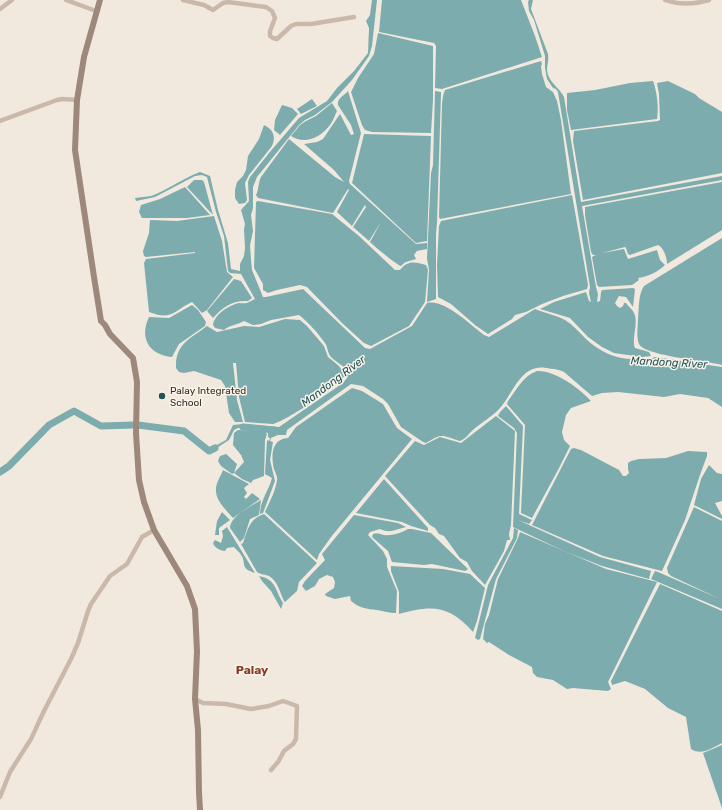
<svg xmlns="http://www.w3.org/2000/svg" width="722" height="810" viewBox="0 0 722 810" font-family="Rubik,sans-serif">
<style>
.water{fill:#7dacae}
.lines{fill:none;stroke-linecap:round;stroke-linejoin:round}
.river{stroke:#7dacae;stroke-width:7}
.minor{stroke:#cab9aa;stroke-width:4.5}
.secondary{stroke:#9e887b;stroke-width:6}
.poi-dot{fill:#205458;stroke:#f9f3ea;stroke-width:1.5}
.labels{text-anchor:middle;stroke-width:3;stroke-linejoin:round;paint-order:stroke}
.poi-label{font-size:10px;fill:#382e29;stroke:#f9f3ea;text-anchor:start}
.water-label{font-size:11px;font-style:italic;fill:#205458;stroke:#f9f3ea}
.quarter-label{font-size:12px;font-weight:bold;fill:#853c24;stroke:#f9f3ea}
</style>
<rect width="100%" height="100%" fill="#f2e9de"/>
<g class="water">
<path d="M372 0H377L372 46 369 56 352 80 332 102 315 115 305 120 299 125 257 177 253 187V208L251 215 253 231 250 245 251 259 252 270 263 297H266L303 289 365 348 370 349 412 326 427 303C445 299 470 325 484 335L489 337 535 309C545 313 556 315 565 320 573 325 579 332 586 339 600 352 617 360 637 359 643 359 649 360 655 357L722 367V407L708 398 680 394 664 397 618 392 602 393 592 396 564 372C558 369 553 369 546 368 521 364 514 392 500 408 493 416 482 422 474 429 469 433 466 439 460 441 442 436 444 432 426 443L423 442 401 427 388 404 383 399 363 386 351 384 287 430 286 435H278L271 438 270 441 273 442 270 460 275 481 263 513 260 514C260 501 269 490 272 478L265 474 267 440 269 441 270 438 268 437V431L262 427 238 428 234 430 229 440 209 453 206 451 226 440 233 425 243 424 279 427 343 383 347 378V371C343 365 336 362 331 357 327 352 328 347 325 343 318 333 308 322 299 315L271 320 261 324 253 325 244 321C237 325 230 325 224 330L215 328 213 325C214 315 229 305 239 303 242 303 246 304 249 302 251 301 253 300 255 299L241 274 230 273 228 271 224 236 216 212 207 177 202 175 195 176 155 197 136 201 135 198C140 197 146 197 151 196 168 190 183 178 200 172L210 176 218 210 228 243 231 269 240 271V264L244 256 245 248 244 229 245 224 241 210 249 201 248 182 250 177 269 153 299 118 327 101 337 88 354 71 368 53 369 28 366 21 370 15Z"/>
<polygon points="382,0 521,0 535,36 542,57 442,89 435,88 436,46 434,43 379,32"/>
<path d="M529 0H533L531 9 548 54C549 60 547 65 547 70 548 82 559 87 564 97L581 202 722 176V180L582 206 596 287 598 294 597 302 600 301 601 292 602 290C613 289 623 289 633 288L635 289 633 307 626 297 619 296 615 303 617 306 620 308 623 306 624 303H626C628 306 633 310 634 313 639 323 631 339 635 348L649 352 651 356 642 357 614 353 602 347 588 337 570 318 540 309 554 302 586 292 589 301 591 302 589 293 590 287 558 92 556 89 553 88 547 79 545 68V56L534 20 529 11 528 2Z"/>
<polygon points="378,33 433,46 433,100 431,133 372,132 365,130 362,125 351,92 358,78 374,54"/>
<polygon points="541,61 542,64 541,66 542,74 546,87 553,92 557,101 561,120 571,194 440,219 439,217 442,104 443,96 445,90"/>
<path d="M653 81C657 92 659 108 657 119L571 130 567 110V93L595 90 630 83Z"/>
<polygon points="668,81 695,94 699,98 722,112 722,173 583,200 573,141 574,131 658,121 660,120 659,94 657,83"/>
<path d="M348 91 361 133 349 181 350 184 416 244 427 243V249L417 251 414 255 416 259C413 260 409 261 406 262 405 262 402 265 401 266 398 266 374 246 370 242L381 222 369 241 353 227 366 207 365 205 352 226 337 212 349 190 348 189 333 213 258 198 256 195C259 189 258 183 261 177L289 139 335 177 344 182 334 170 304 144 317 142 323 139 340 114 351 135 354 134 351 125 338 105C337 98 344 96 348 91Z"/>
<polygon points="435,91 441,92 441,93 437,223 436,234 436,299 427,302 429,270 427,259 431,173 433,165"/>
<polygon points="312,99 317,106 301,114 297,109"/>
<path d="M332 103 337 111C335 115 333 121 330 125 320 138 304 145 291 136L300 125 306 121 316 116Z"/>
<polygon points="282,105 292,108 298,114 280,135 274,130 275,120"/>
<path d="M264 125C274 130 276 137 272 146L249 175 245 183 247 200 245 203 239 204 235 198V190L237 182 243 176 246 170 248 156 259 139Z"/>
<polygon points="364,134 431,136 427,241 416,243 352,183"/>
<polygon points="194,180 202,180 204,182 213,215 187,187"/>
<path d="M722 182V230L667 264C667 258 664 248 658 245L630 255 628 254 626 248 625 247 602 253 624 249 628 259 657 250 660 260 665 265C658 272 647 277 638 278L639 280 632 285 599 287 597 285 592 257 596 255H593L591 252 585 215V207Z"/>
<polygon points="185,187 210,215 187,218 142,218 139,212 141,205 160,199"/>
<polygon points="572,195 588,285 587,289 563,296 542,304 526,312 515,315 512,319 488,334 475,325 451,304 438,297 437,265 439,226 441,221"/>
<path d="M258 201 332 214 359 236 395 270H400C408 260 415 262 426 265L428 270 425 302 409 326 371 346 364 343 342 323 307 287 300 285 277 290 268 293 263 290V284L254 268 256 202Z"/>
<path d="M214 216 222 241 227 272 233 277 207 310 202 313 192 302C173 311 172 321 149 312L144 263 146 259 195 253V252L146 257 144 256 143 251 149 233 150 220 177 221Z"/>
<path d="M722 238V365C708 361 645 356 639 344 636 337 638 327 638 319 639 309 638 295 644 286Z"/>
<path d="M234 279 241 281 252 298 248 301C232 300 223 307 213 318L207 311Z"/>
<path d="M192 305 198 310 206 322 205 326 179 344 172 357C149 355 139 338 149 317L169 318Z"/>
<path d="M285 319 300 320 307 326 324 346 328 357 339 366 345 375C339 386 286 421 273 424L245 422 239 397 236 363H233L237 400 243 422H235L229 413 225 386 221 380 194 371 184 373 179 372 176 368C175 344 190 339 207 326L217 332 244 326 259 327Z"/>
<path d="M537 371C555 370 579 388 591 401L571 408 566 415 562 432 564 440 570 446 558 470 532 518 521 513 525 425 507 404 508 401C517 389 523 376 537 371Z"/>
<path d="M352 388 362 391 383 404 397 428 412 439 331 537 319 554 317 560 265 512C269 503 276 490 277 480 278 477 275 472 274 469 271 456 271 439 288 438L296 427Z"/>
<polygon points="506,406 523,426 519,514 532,520 529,524 518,520 600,557 651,571 649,579 602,566 566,552 513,527 517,433 514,428 498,416 500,412"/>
<polygon points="496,416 515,431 511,525 509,534 510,540 507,540 504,551 485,585 472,571 467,562 460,558 444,536 439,534 435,528 430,525 385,476 415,441 424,445 440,437 461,443"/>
<polygon points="238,430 255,431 263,430 267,434 265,440 264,476 253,480 251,483 242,479 234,473 232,474 221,466 218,461 220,456 226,454 237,464 234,473 244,462 241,455 233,445 234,433"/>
<polygon points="574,448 581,450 619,470 623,476 626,476 629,473 628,469 628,463 631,461 639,459 666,458 688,451 707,452 707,456 701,472 685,520 662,571 603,556 532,525 571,449"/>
<polygon points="709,465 717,473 722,474 722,501 715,503 722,516 722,519 694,505 701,479"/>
<path d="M223 470 249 484 244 488 247 493 244 497 246 499 252 493 260 499 233 518C227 511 216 501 216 491 215 484 221 476 223 470Z"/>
<polygon points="384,479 428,528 428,531 411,526 402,522 356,513"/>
<path d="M261 500 259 515 250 519 244 538 240 542 230 528C230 516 251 506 261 500Z"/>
<polygon points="694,507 722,521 722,609 651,579 655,571 658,572 720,599 671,576 668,573 667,568"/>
<polygon points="222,512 230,520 219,528 219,535 215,535 217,521"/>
<path d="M264 514 317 563 299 582 297 591 285 602 284 601C280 593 278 581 269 576 265 574 261 575 257 572L241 544 243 543C248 529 249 519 264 514Z"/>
<path d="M354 515 398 523 406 527C397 529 390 534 380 529L370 532 368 535 383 551 387 559V567L397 591 396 613C389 613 384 611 377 610 367 609 359 608 351 601L350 596 335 599 326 596 325 594 334 588 335 582 333 577 327 575 319 579 315 586 306 591 302 586 305 581 325 560 322 554Z"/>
<path d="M227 527 255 573C239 568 247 563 241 555 240 552 236 550 234 547L227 548 225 551C220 551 214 547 213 543L215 540 221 543 223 536 222 531Z"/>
<polygon points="514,528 518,530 517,538 496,579 480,639 478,640 475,638 488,585 513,538"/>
<path d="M408 529H412L431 533 468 569 465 571 432 564 424 565 392 562 388 551 372 537 373 534C378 533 380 534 384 535 391 536 401 533 408 529Z"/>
<polygon points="520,532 606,569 657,582 608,682 611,689 608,691 573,688 567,689 553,680 537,677 533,673 532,667 509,655 489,642 487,643 483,639 485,624 489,615 498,579 518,538"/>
<path d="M391 566 443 569 470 574 485 588 477 621 473 632C449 605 432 605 399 614V592L391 571Z"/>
<path d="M259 576C276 579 275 590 283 603L281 609 271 591 262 581Z"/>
<path d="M660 584 722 611V743C712 748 701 756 691 749L686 717 668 708 645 689 625 681 612 685 611 681Z"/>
<polygon points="722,745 722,808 703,753"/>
</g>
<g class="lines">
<g class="river">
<polyline points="138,425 184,431 209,451 215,448"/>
<polyline points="243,427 274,430"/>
<polyline points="0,472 9,466 49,425 74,411 101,426 134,425"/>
</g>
<g class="minor">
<polyline points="66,0 96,11"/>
<polyline points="183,0 204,5 213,10 223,3 228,2 266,7 272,11 275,18 270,31 270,36 273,38 277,39 291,26 296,24 311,24 354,17"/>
<path d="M665 0C679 5 695 4 709 0"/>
<polyline points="0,9 12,0"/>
<polyline points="0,121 57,100 63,99 77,100"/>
<polyline points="195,699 203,703 226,704 251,709 269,706 283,701 297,706 296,739 293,744 284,751 278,762 271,770"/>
<polyline points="0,797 10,772 31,739 44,711 71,659 78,643 88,611 91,604 110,576 127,564 142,537 154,530"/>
</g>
<polyline class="secondary" points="100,0 84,57 77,100 75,150 94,277 101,321 105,325 110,334 133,358 137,382 136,433 139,480 144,502 154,530 187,586 195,609 197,651 195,699 198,730 199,792 200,810"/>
</g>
<circle class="poi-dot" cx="162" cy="396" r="4"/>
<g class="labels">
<g class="poi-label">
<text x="170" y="394">Palay Integrated<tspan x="170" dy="12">School</tspan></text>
</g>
<g class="water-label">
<text transform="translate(669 362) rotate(3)" y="4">Mandong River</text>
<text transform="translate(333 381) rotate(-37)" y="4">Mandong River</text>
</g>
<g class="quarter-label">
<text x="252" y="674">Palay</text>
</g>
</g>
</svg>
